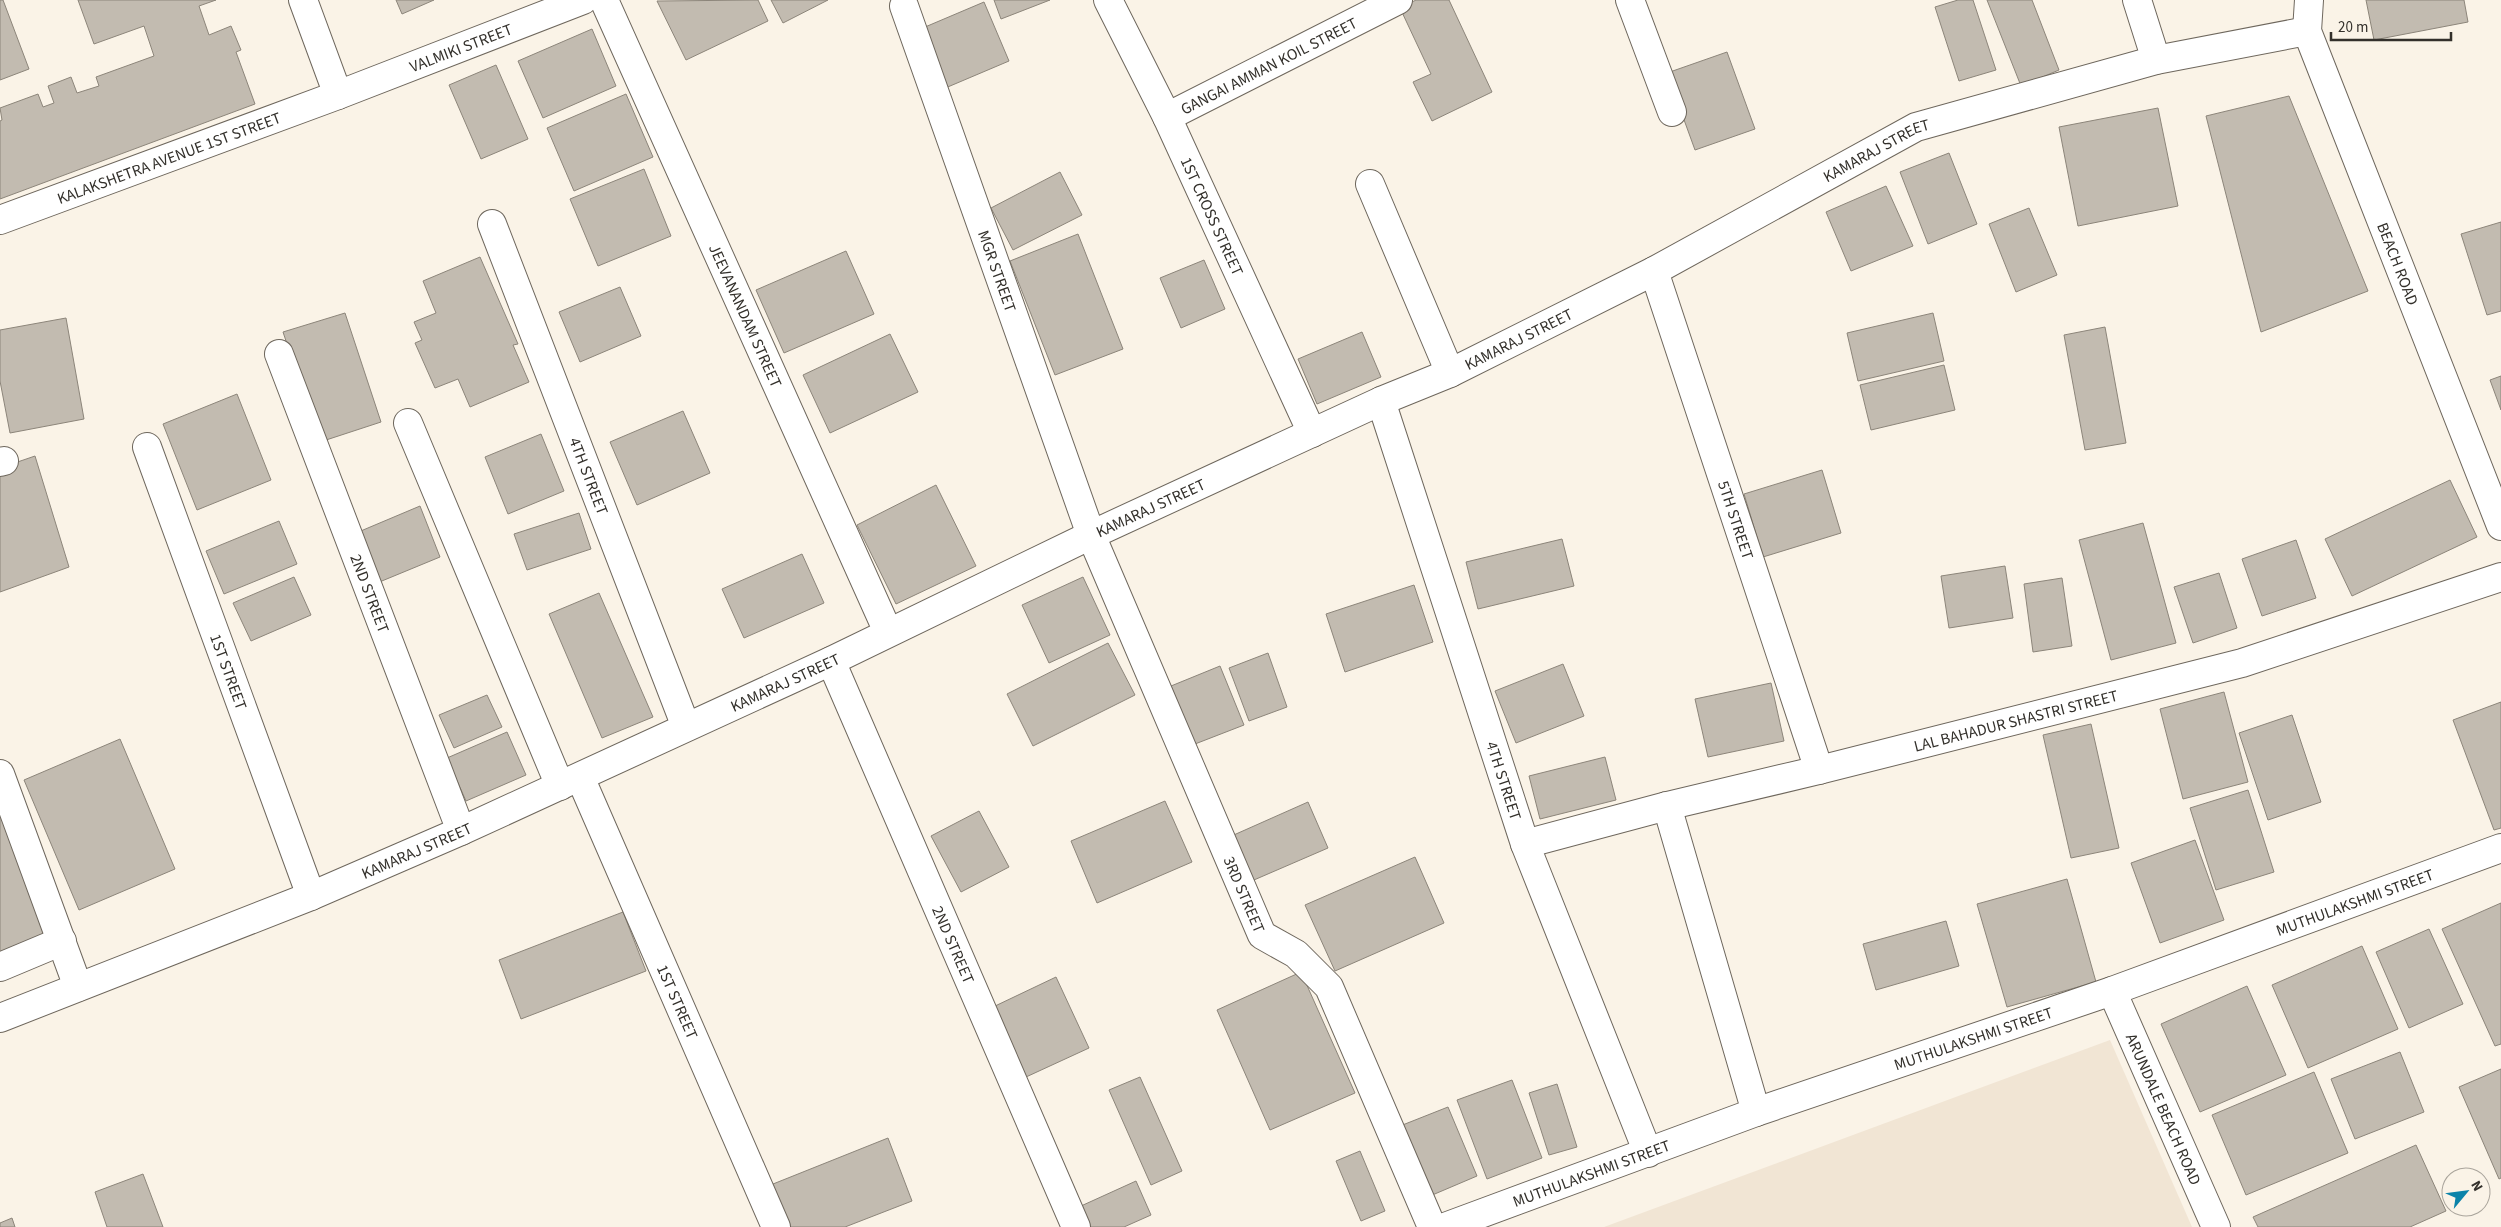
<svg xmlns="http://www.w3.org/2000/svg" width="2501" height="1227" viewBox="0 0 2501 1227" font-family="'Source Sans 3',sans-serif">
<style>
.built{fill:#f1e5d4}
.building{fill:#c2bbb0;stroke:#8c857a}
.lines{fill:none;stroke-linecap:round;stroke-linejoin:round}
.minor-casing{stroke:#6e675d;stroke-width:30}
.minor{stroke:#fff;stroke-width:28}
.labels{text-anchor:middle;stroke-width:4;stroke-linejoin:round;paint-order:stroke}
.street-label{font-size:16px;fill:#33302b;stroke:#faf3e7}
</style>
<rect width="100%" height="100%" fill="#faf3e7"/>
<polygon class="built" points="2110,1040 2192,1227 1604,1227"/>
<g class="building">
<polygon points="0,0 3,0 29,69 0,80"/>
<polygon points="78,0 216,0 199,6 209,35 231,26 241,50 236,52 255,104 0,199 0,121 2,120 0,108 38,94 43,107 54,103 48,86 71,77 77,93 99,86 96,77 154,56 144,26 94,44"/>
<polygon points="396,0 434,0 402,14"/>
<polygon points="758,0 768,21 686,60 657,1"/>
<polygon points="771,0 828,0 783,23"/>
<polygon points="994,0 1050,0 1001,19"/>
<polygon points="1416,0 1449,0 1492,92 1432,121 1413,82 1431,74 1400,8"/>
<polygon points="1958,0 1973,0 1996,70 1959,81 1935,7"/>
<polygon points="1987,0 2032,0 2059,70 2021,86"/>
<polygon points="2366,0 2464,0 2468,22 2374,40"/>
<polygon points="984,2 1009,61 943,89 918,30"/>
<polygon points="592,29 616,86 543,118 518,61"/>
<polygon points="1727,52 1755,129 1695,150 1667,73"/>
<polygon points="496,65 528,139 481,159 449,85"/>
<polygon points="626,94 653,157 574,191 547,128"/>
<polygon points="2289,96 2368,291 2261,332 2206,116"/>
<polygon points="2158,108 2178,206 2078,226 2059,127"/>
<polygon points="1949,153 1977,224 1928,244 1900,172"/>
<polygon points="644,169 671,236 598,266 570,199"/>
<polygon points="1060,172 1082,215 1013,250 991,208"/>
<polygon points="1886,186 1913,246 1851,271 1826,212"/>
<polygon points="2029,208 2057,275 2016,292 1989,224"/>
<polygon points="2501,222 2501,311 2487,315 2461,234"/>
<polygon points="1078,234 1123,349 1055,375 1010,261"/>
<polygon points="846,251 874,314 784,353 756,290"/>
<polygon points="480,257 518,344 513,345 529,382 470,407 458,379 435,388 415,343 422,340 414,322 436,313 423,281"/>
<polygon points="1204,260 1225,309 1181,328 1160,278"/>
<polygon points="620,287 641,336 580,362 559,312"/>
<polygon points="345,313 381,422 320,442 283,332"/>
<polygon points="1933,313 1944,361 1858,381 1847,333"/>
<polygon points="66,318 84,419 10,433 0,381 0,330"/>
<polygon points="2105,327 2126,443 2085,450 2064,335"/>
<polygon points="1362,332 1381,377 1317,404 1298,359"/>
<polygon points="890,334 918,392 830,433 803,375"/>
<polygon points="1944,365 1955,410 1871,430 1860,385"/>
<polygon points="2501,376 2501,410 2490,380"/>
<polygon points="237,394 271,480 197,510 163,424"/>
<polygon points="683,411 710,473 637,505 610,442"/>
<polygon points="541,434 564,491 508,514 485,457"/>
<polygon points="35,456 69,567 0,592 0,468"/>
<polygon points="1822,470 1841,533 1763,557 1744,494"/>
<polygon points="2450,480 2477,537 2352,596 2325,539"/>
<polygon points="936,485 976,566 896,604 857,525"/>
<polygon points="420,506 440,557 377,583 356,533"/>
<polygon points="579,513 591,549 527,570 514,534"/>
<polygon points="279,521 297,564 224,594 206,551"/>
<polygon points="2143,523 2176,643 2111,660 2079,540"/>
<polygon points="1562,539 1574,586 1478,609 1466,562"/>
<polygon points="2296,540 2316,598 2262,616 2242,559"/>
<polygon points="802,554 824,603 744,638 722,589"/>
<polygon points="2005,566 2013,618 1949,628 1941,576"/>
<polygon points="2219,573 2237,628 2193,643 2174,587"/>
<polygon points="294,577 311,615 251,641 233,603"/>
<polygon points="1083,577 1110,635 1049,663 1022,605"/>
<polygon points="2062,578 2072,646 2033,652 2024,584"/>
<polygon points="1414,585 1433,642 1345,672 1326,614"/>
<polygon points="599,593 653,717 602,738 549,614"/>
<polygon points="1108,643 1135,695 1033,746 1007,694"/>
<polygon points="1268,653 1287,707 1249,721 1229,668"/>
<polygon points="1563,664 1584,716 1516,743 1495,691"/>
<polygon points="1220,666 1244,725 1195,744 1171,686"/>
<polygon points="1771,683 1784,741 1708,757 1695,699"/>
<polygon points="2224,692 2248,782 2183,799 2160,709"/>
<polygon points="487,695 502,727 454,748 439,715"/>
<polygon points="2501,702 2501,828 2494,830 2453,720"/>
<polygon points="2292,715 2321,802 2268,820 2239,733"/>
<polygon points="2091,724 2119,848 2071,858 2043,735"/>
<polygon points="507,732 526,775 466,801 447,758"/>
<polygon points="120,739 175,869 79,910 24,780"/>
<polygon points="1605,757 1616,800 1540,819 1529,776"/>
<polygon points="2248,790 2274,872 2216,890 2190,808"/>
<polygon points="0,792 54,933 0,952"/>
<polygon points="1165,801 1192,862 1097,903 1071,841"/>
<polygon points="1308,802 1328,848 1247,883 1227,838"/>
<polygon points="979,811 1009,867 961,892 931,836"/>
<polygon points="2195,840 2224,920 2160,943 2131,863"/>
<polygon points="1415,857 1444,923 1335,971 1305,905"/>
<polygon points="2067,879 2096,982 2007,1007 1977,904"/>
<polygon points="2501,903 2501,1044 2495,1046 2442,929"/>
<polygon points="623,912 646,971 521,1019 499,960"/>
<polygon points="1946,921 1959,966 1876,990 1863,944"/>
<polygon points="2429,929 2463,1004 2409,1028 2376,952"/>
<polygon points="2362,946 2398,1029 2308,1068 2272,985"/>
<polygon points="1301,972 1355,1093 1270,1130 1217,1010"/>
<polygon points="1056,977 1089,1048 1026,1077 993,1007"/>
<polygon points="2247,986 2286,1075 2200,1112 2161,1024"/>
<polygon points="2400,1052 2424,1112 2355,1139 2331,1079"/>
<polygon points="2501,1069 2501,1178 2499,1179 2459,1087"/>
<polygon points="2314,1072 2348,1153 2246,1195 2212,1115"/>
<polygon points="1140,1077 1182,1171 1151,1185 1109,1090"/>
<polygon points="1512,1080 1542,1158 1487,1179 1457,1100"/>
<polygon points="1557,1084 1577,1147 1549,1155 1529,1093"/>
<polygon points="1448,1107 1477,1176 1430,1196 1400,1126"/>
<polygon points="888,1138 912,1201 845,1227 784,1227 768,1186"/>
<polygon points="2416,1145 2446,1211 2410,1227 2258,1227 2253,1217"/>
<polygon points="1360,1151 1385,1211 1361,1221 1336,1161"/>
<polygon points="143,1174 163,1227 107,1227 95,1192"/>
<polygon points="1136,1181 1151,1215 1124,1227 1090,1227 1081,1206"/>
<polygon points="12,1218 15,1227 0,1227 0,1223"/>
</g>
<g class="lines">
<defs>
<g id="minor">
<polyline points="303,0 338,95"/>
<path id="s1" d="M604 0 888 632"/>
<path id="s2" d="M1108 0 1167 117 1312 433"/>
<polyline points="1630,0 1672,112"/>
<polyline points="2137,0 2156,60"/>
<path id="s3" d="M2309 0 2307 31 2501 526"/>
<path id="s4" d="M904 6 1091 535 1262 935 1296 954 1329 987 1432 1227"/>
<path id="s5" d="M1167 117 1398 0"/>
<polyline points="1370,184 1450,373"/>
<path id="s6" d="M0 220 338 95 583 0"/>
<path id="s7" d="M492 224 686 727"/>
<path id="s8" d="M1654 271 1819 770"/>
<path id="s9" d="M279 354 461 831"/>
<path id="s10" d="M1381 401 1525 844 1648 1153"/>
<polyline points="408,423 560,786"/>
<path id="s11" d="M147 447 311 896"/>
<polyline points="0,462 4,461"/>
<path id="s12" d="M831 661 1076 1227"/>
<polyline points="0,774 78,987"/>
<path id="s13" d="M580 777 776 1227"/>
<polyline points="1667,806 1756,1112"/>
<path id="s14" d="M1525 844 1667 806 1819 770 2242 663 2501 577"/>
<polyline points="0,967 62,941"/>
<path id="s15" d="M2112 991 2216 1227"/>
<path id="s16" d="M0 1018 311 896 461 831 831 661 1091 535 1381 401 1450 373 1654 271 1916 127 2156 60 2307 31"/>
<path id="s17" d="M1445 1227 1756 1112 2112 991 2501 848"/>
</g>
</defs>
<use href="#minor" class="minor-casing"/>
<use href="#minor" class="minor"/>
</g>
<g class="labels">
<g class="street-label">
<text dy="6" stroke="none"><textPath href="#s6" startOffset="492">VALMIKI STREET</textPath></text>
<text dy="6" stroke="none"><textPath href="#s5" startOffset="114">GANGAI AMMAN KOIL STREET</textPath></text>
<text dy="6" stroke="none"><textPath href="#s16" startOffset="2069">KAMARAJ STREET</textPath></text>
<text dy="6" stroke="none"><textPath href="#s6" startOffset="180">KALAKSHETRA AVENUE 1ST STREET</textPath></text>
<text dy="6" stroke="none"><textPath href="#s2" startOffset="240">1ST CROSS STREET</textPath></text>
<text dy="6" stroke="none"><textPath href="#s3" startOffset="281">BEACH ROAD</textPath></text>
<text dy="6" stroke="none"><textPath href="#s4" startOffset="281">MGR STREET</textPath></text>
<text dy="6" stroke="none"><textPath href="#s1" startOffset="346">JEEVANANDAM STREET</textPath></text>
<text dy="6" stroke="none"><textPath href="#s16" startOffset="1664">KAMARAJ STREET</textPath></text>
<text dy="6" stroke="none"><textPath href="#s7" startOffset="270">4TH STREET</textPath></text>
<text dy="6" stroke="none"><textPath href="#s16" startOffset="1259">KAMARAJ STREET</textPath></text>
<text dy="6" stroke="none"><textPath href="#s8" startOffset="262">5TH STREET</textPath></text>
<text dy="6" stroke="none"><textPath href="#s9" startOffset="256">2ND STREET</textPath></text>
<text dy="6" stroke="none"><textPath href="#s11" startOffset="239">1ST STREET</textPath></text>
<text dy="6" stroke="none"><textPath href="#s16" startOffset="854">KAMARAJ STREET</textPath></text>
<text dy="6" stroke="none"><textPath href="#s14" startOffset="506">LAL BAHADUR SHASTRI STREET</textPath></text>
<text dy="6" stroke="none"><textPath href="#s10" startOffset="399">4TH STREET</textPath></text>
<text dy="6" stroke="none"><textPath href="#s16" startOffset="449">KAMARAJ STREET</textPath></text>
<text dy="6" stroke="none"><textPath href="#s4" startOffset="952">3RD STREET</textPath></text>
<text dy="6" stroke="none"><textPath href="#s17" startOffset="966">MUTHULAKSHMI STREET</textPath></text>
<text dy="6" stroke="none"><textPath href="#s12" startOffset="309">2ND STREET</textPath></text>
<text dy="6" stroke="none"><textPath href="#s13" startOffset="245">1ST STREET</textPath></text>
<text dy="6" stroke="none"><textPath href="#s17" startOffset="561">MUTHULAKSHMI STREET</textPath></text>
<text dy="6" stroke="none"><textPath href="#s15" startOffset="129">ARUNDALE BEACH ROAD</textPath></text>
<text dy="6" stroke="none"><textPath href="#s17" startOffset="156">MUTHULAKSHMI STREET</textPath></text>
</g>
</g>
<g transform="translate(2466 1192) rotate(61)"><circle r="24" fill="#faf3e7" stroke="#aaa59c"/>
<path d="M0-4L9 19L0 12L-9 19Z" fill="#0b83a9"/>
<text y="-8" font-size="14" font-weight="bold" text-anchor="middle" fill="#33302b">N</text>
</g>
<path d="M2331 32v8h120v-8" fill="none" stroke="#33302b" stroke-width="2.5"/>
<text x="2338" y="32" font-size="15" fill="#33302b" stroke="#faf3e7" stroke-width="4" paint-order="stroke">20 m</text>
</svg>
